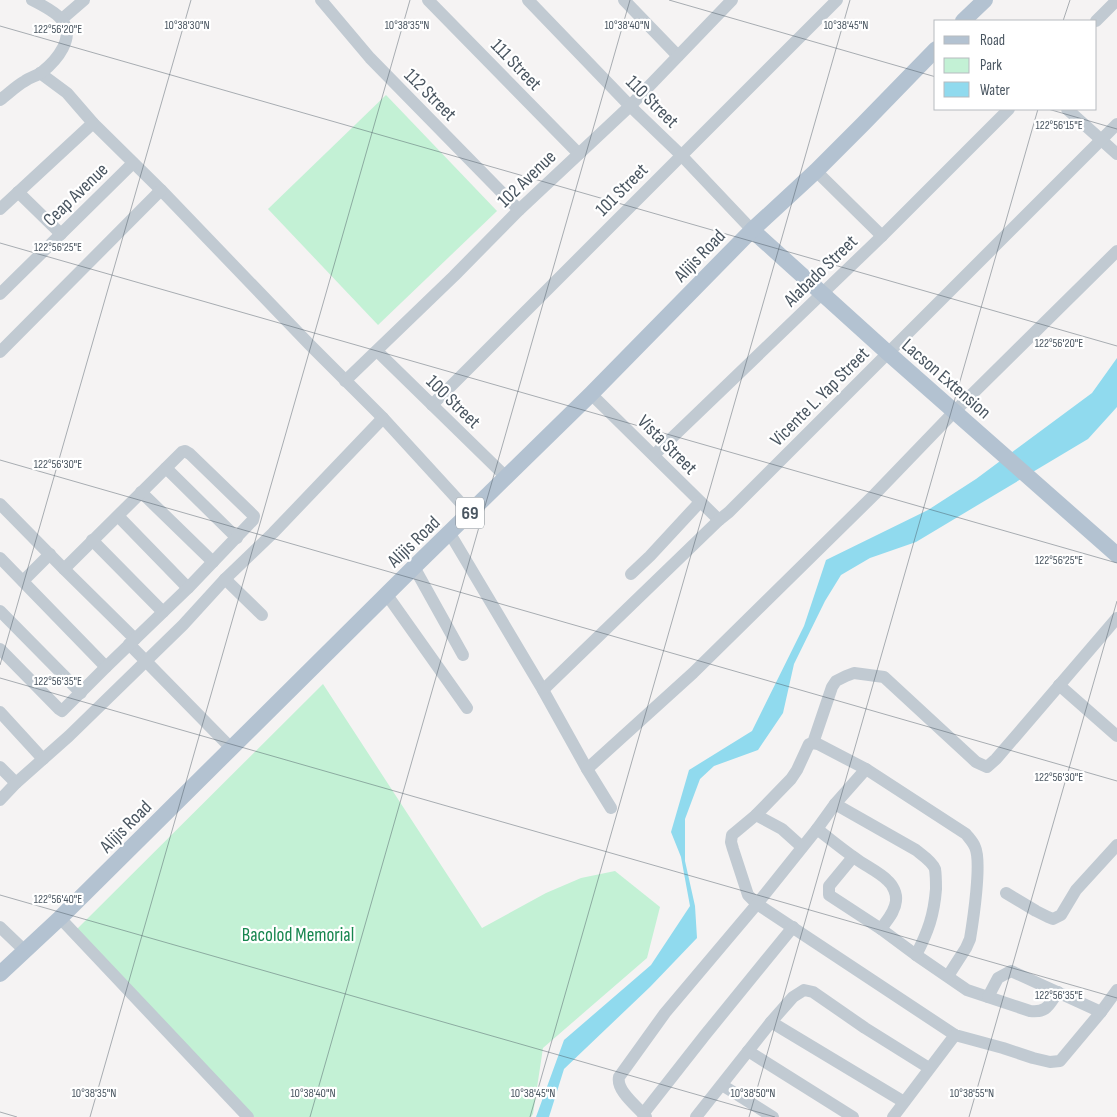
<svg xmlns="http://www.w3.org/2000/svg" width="1117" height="1117" viewBox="0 0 1117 1117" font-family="'Sofia Sans Condensed',sans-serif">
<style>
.green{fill:#c3f1d5}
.water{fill:#90daee}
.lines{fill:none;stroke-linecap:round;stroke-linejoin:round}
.minor{stroke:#c1cad2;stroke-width:12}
.major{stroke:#b3c2d1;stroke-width:16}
.ticks{fill:none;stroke:#4a5661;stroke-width:1;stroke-opacity:0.45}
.labels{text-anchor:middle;stroke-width:4.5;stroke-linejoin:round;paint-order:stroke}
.shield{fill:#fff;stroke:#808990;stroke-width:1}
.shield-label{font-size:18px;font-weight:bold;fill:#4a5661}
.street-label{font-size:19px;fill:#4a5661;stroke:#fff}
.park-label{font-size:19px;fill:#17864f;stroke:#fff}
.ticks-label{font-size:12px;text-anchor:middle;fill:#4a5661;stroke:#fff;stroke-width:4.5;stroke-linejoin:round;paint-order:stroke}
</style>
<rect width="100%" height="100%" fill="#f5f3f3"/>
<g class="green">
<polygon points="386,95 497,211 378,325 268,209"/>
<polygon points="323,684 482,928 546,893 581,878 615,871 660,907 647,958 543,1048 533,1114 531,1117 254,1117 76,930"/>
</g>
<polygon class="water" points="1117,358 1117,407 1088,439 916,542 870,558 841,575 825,601 794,664 783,713 758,750 714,766 700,779 685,819 685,861 695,906 697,938 650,987 564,1069 549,1117 536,1117 564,1040 651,965 690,906 681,857 671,832 689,770 752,731 804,626 826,560 928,510 976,479 1092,393"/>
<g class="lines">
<g class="minor">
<polyline points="321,0 370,58 519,210"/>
<polyline points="428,0 579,154"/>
<polyline points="528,0 630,106 681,155 752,230"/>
<polyline points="624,0 678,56"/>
<polyline points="62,19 84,0"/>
<polyline points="1096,21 1117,0"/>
<polyline points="40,73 67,93 93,123 161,190 309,344 383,418 470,513"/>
<path d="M0 100C8 94 16 86 25 81 30 77 37 76 42 72 56 61 77 37 61 19 56 13 40 4 32 0"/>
<polyline points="1067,109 1117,154"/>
<polyline points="816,171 882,236"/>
<polyline points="18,192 61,234"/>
<polyline points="0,209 93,123"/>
<polyline points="0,294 133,163"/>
<polyline points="377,351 506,477"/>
<polyline points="0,352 161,190"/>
<polyline points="345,381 454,276 519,210 630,106 732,0"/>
<polyline points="591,394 719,520"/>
<polyline points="432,405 837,0"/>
<polyline points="654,455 882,236 1009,109"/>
<polyline points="166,468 237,538"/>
<polyline points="141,492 213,562"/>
<polyline points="0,504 64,569 135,639"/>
<polyline points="118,516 188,588"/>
<polyline points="449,532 543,690 587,769 611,808"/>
<polyline points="92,540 163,612"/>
<polyline points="0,558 106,667"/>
<polyline points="414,567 463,655"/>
<polyline points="631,574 650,556 700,502"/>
<polyline points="225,579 262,615"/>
<polyline points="23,581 50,554"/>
<polyline points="387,595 467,708"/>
<polyline points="0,611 81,693"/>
<polyline points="129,644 231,748"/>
<polyline points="0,649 59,709 62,711 106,667 188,588 253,520 254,516 190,454 185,451 182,452 64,569"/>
<polyline points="1059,685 1117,736"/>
<polyline points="543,690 719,520 729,512 1117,124"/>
<polyline points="0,712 43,759"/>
<polyline points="813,743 832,687 836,681 846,676 854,673 884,677 976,762 987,767 996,759 1117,618"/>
<polyline points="0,767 16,783"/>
<polyline points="587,769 693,673 875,494 954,412 1117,251"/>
<polyline points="0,800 16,783 69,736 183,625 225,579 273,533 383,418"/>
<path d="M835 804 916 850C922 855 932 861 935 869 936 875 936 883 936 889 934 915 928 932 916 955"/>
<polyline points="756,815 782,829 802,847"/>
<path d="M817 829C830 839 842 849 855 858 864 865 879 872 887 880 893 885 897 894 896 901 895 912 887 920 881 929"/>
<path d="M853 857 829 886V895L881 929 916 955 967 990 1030 1011C1048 1013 1049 1004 1058 992"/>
<polyline points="1006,893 1036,911 1048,917 1053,919 1061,915 1076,890 1117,845"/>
<polyline points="60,918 248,1117"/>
<polyline points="0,927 24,950"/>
<path d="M948 976 966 948 970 939C973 921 982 862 975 847 973 842 969 838 966 834L866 769 818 744 813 743 809 744 797 770 791 779 756 815 732 835 731 842 733 849 748 895 757 904 955 1035 1003 1048 1033 1058 1050 1062 1060 1061 1101 1012 1117 990"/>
<polyline points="988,997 998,978 1011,971 1101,1012"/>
<polyline points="771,1022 904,1102"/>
<polyline points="748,1051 853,1117"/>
<polyline points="722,1085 773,1117"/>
<polyline points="643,1114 705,1035 793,927"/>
<path d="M646 1117C638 1107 616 1091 619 1077L665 1013 757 904 817 829 835 804 866 769"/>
<polyline points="696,1117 771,1022 793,997 804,990 813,992 865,1028 929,1068"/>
<polyline points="893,1117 955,1035"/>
</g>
<g class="major">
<polyline points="963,21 985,0"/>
<polyline points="752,230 888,353 1117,555"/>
<polyline points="0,974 60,918 414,567 591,394 752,230 816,171 863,124 936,49"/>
</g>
</g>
<path class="ticks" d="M669 0 936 77M1063 21 1070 0M0 26 1117 346M1048 109 1117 129M0 243 1117 563M0 460 1117 781M0 665 191 0M0 678 1117 998M0 895 775 1117M0 1112 17 1117M90 1117 410 0M310 1117 630 0M530 1117 850 0M749 1117 1038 109M969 1117 1117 601"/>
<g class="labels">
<rect class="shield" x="456" y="497.5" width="28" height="31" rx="4"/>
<g class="shield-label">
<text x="470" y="519">69</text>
</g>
<g class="street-label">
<text transform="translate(517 64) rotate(46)" y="7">111 Street</text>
<text transform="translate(431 94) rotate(45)" y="7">112 Street</text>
<text transform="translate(653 101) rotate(45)" y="7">110 Street</text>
<text transform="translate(526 178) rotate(-44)" y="7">102 Avenue</text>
<text transform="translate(621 189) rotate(-45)" y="7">101 Street</text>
<text transform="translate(75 194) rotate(-44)" y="7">Ceap Avenue</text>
<text transform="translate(699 255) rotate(-46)" y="7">Alijis Road</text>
<text transform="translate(820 270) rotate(-44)" y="7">Alabado Street</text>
<text transform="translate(947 378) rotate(41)" y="7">Lacson Extension</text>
<text transform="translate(819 396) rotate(-45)" y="7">Vicente L. Yap Street</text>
<text transform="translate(454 401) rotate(44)" y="7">100 Street</text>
<text transform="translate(668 444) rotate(45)" y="7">Vista Street</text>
<text transform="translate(413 541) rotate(-44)" y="7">Alijis Road</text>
<text transform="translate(125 826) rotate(-45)" y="7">Alijis Road</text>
</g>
<g class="park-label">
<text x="298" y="941">Bacolod Memorial</text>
</g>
</g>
<g class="ticks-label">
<text x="187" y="29">10°38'30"N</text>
<text x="407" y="29">10°38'35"N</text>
<text x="627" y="29">10°38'40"N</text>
<text x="846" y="29">10°38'45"N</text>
<text x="58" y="33">122°56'20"E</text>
<text x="1059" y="129">122°56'15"E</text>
<text x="58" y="251">122°56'25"E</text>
<text x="1059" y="347">122°56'20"E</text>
<text x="58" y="468">122°56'30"E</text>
<text x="1059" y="564">122°56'25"E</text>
<text x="58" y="685">122°56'35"E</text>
<text x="1059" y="781">122°56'30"E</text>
<text x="58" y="903">122°56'40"E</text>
<text x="1059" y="999">122°56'35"E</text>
<text x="94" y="1097">10°38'35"N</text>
<text x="313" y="1097">10°38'40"N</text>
<text x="533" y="1097">10°38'45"N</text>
<text x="753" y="1097">10°38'50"N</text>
<text x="972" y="1097">10°38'55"N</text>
</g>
<rect x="934" y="20" width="162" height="90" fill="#ffffff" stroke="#b7bbc0"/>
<rect x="944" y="36" width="25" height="8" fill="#b3c2d1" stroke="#b7bbc0"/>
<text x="980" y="45" font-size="15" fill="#4a5661">Road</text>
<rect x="944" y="58" width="25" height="15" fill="#c3f1d5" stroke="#b7bbc0"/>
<text x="980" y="70" font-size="15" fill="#4a5661">Park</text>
<rect x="944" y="82" width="25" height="15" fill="#90daee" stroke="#b7bbc0"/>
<text x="980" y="95" font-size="15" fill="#4a5661">Water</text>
</svg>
